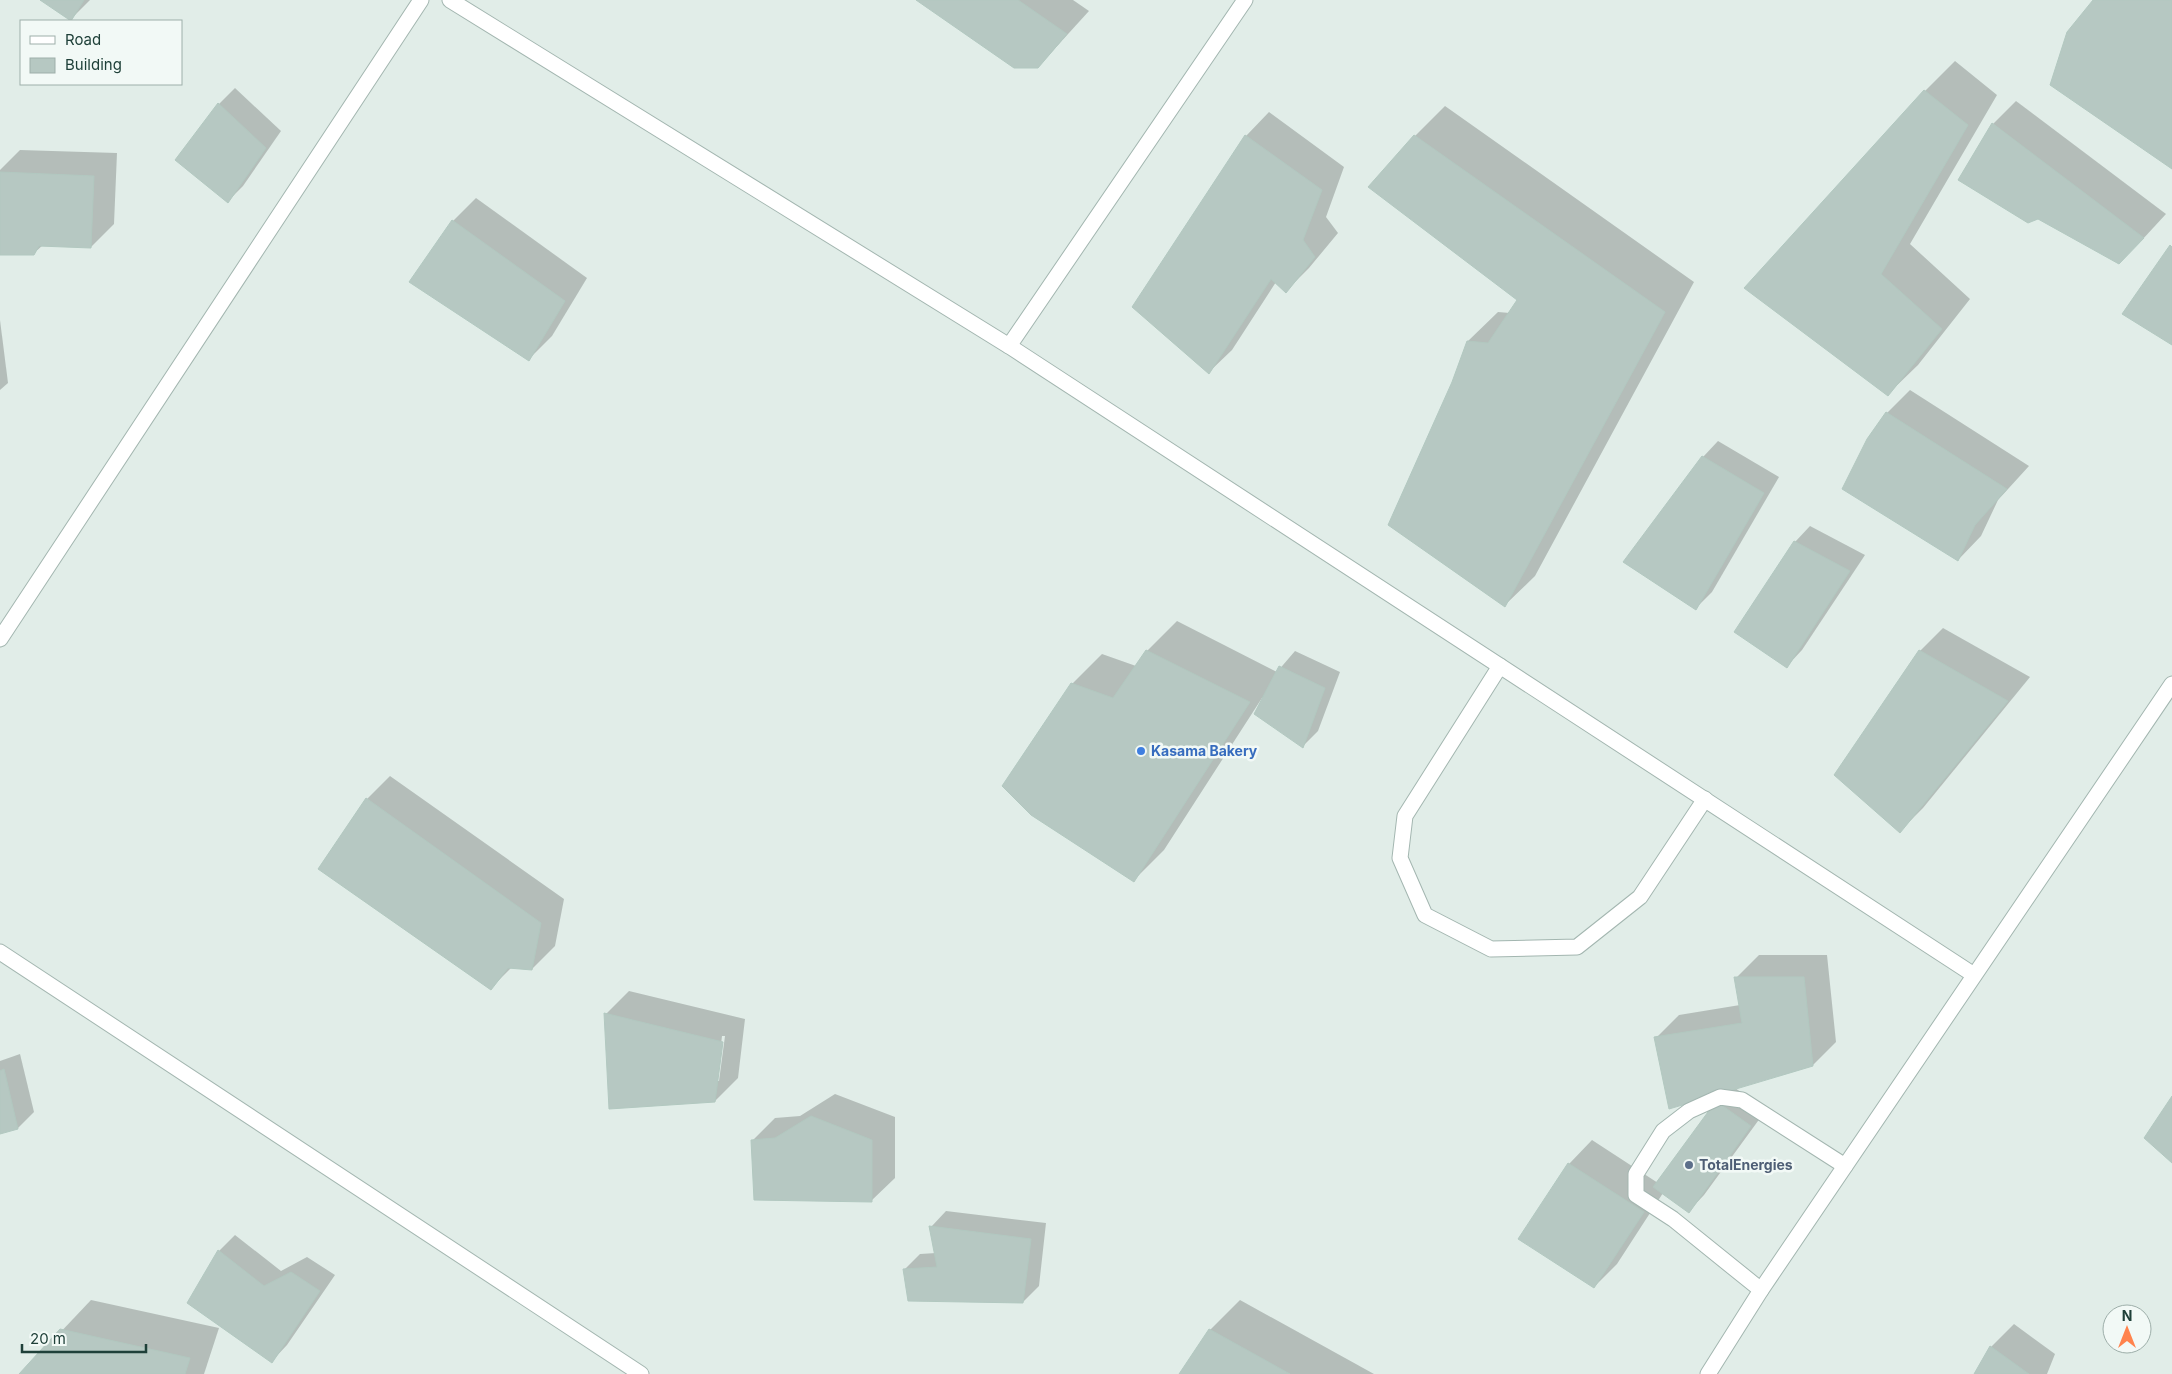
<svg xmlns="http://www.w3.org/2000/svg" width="2172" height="1374" viewBox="0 0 2172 1374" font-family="Inter,sans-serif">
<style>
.shadow{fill:#0003;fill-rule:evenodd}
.building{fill:#b6c8c2;stroke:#b2c8c0}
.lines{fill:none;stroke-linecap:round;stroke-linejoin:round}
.lane-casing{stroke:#a3b6b0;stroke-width:17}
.street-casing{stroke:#a3b6b0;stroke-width:17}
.lane{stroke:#fff;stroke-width:15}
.street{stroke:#fff;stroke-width:15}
.shop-dot{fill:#3f7fe0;stroke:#f2f9f6;stroke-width:2}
.service-dot{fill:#5c6f8a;stroke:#f2f9f6;stroke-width:2}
.labels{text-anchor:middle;stroke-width:5;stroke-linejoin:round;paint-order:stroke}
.shop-label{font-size:14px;font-weight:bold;fill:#366cbe;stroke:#f2f9f6;text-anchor:start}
.service-label{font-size:14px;font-weight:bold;fill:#4e5e75;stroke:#f2f9f6;text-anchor:start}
</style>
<rect width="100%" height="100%" fill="#e1ede8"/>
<g class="shadow">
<polygon points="42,0 90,0 71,19"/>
<polygon points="918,0 1073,0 1089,11 1038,67"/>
<polygon points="1955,61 1997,95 1910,244 1970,299 1918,365 1888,394 1746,288 1925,91"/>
<polygon points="235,88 281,131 243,186 228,201 177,160 219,104"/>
<polygon points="2016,101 2166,214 2142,240 1993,124"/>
<polygon points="1445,106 1694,282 1535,576 1505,605 1454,382 1468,341 1498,312 1510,313 1519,300 1415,136"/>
<polygon points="1269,112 1344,167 1326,217 1338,233 1309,268 1286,291 1276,282 1232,350 1209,372 1134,307 1246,136"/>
<polygon points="20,150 117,153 114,224 91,247 43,245 33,254 0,254 0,170"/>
<polygon points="476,198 587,278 552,336 529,359 411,282 453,221"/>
<polygon points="0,320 8,383 0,390"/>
<polygon points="1910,390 2029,466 1998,500 1981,536 1958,560 1887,413"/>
<polygon points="1718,441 1779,477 1712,592 1696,608 1703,457"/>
<polygon points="1810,526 1865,555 1802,650 1787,666 1795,542"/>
<polygon points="1177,621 1277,672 1295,651 1340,672 1318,731 1303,746 1262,698 1164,850 1134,880 1072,684 1102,654 1136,666 1147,651"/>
<polygon points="1943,628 2030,677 1923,808 1900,831 1920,651"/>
<polygon points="390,776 564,899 555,946 532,969 512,967 491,988 367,799"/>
<polygon points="1759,955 1827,955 1836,1042 1813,1065 1735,1088 1766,1110 1704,1195 1689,1211 1663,1193 1617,1264 1594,1287 1520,1239 1569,1164 1592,1140 1658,1183 1717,1102 1656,1038 1679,1015 1740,1005 1736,978"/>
<path d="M629 991 745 1019 738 1078 715 1101 606 1014ZM722 1036H725L719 1081H717Z"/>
<polygon points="20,1054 34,1112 18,1128 0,1133 0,1061"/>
<polygon points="835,1094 895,1117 895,1178 871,1201 752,1141 775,1118 800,1116"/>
<polygon points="946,1211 1046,1223 1039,1286 1023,1302 904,1270 920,1254 936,1253 931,1227"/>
<polygon points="235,1235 281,1271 307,1257 335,1275 287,1345 272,1361 189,1303 219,1251"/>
<polygon points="91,1300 219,1328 204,1374 21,1374"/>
<polygon points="1240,1300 1374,1374 1180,1374 1210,1330"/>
<polygon points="2014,1324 2055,1354 2047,1374 1975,1374 1991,1347"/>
</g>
<g class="building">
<polygon points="40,0 84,0 71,21"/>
<polygon points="916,0 1018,0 1067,34 1038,68 1014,68"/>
<polygon points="2093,0 2172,0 2172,169 2050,85 2067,32"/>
<polygon points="1924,90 1968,125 1881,274 1942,329 1888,396 1744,288"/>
<polygon points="218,103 266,148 228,203 175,160"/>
<polygon points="1992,123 2144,238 2119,264 2038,219 2028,223 1958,180"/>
<polygon points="1245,135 1322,190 1303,240 1315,257 1286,293 1271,279 1209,374 1132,307"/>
<polygon points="1414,135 1665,312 1505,607 1388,525 1452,382 1467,341 1488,343 1517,300 1368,187"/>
<polygon points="0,172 94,176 91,248 39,246 34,255 0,255"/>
<polygon points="452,220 565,301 529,361 409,282"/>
<polygon points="2170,245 2172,247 2172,345 2122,314"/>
<polygon points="1886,412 2007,489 1975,525 1958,561 1842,489 1867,439"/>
<polygon points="1702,456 1764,493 1696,610 1623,562"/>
<polygon points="1794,541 1850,571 1787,668 1734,632"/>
<polygon points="1146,650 1250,702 1134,882 1031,815 1002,786 1071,683 1113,698"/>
<polygon points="1919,650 2008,701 1900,833 1834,775"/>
<polygon points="1279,666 1325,688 1303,748 1254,714"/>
<polygon points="366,798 541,923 532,970 508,968 491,990 318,869"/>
<polygon points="1734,977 1804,977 1813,1066 1669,1109 1654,1037 1742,1023"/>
<polygon points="604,1013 723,1042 715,1102 609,1109"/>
<polygon points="4,1069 18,1129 0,1134 0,1071"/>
<polygon points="2172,1096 2172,1163 2144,1138"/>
<polygon points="1716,1101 1751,1126 1689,1213 1653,1187"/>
<polygon points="811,1116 872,1140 872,1202 754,1200 751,1140 775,1138"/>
<polygon points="1568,1163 1644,1212 1594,1288 1518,1239"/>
<polygon points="929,1226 1031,1239 1023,1303 908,1301 903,1269 937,1267"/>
<polygon points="218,1250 264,1286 291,1272 320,1291 272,1363 187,1303"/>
<polygon points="60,1329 190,1358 185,1374 19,1374"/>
<polygon points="1209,1329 1290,1374 1179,1374"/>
<polygon points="1990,1346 2029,1374 1974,1374"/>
</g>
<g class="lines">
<defs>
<g id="lane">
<polyline points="1500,666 1405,816 1400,858 1425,915 1491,949 1577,947 1640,897 1705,799"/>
<polyline points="1761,1290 1673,1219 1636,1195 1636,1174 1663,1131 1689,1111 1720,1097 1742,1100 1845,1166"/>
</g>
<g id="street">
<polyline points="450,0 1009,346 1974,975"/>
<polyline points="1009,346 1245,0"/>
<polyline points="0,639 421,0"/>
<polyline points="0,952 641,1374"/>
<polyline points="1708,1374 1761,1290 2172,684"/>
</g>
</defs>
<use href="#lane" class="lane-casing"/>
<use href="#street" class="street-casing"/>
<use href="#lane" class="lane"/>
<use href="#street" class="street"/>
</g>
<circle class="shop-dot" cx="1141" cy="751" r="5"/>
<circle class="service-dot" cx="1689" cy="1165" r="5"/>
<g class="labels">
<g class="shop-label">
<text x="1151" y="756">Kasama Bakery</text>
</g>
<g class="service-label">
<text x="1699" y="1170">TotalEnergies</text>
</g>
</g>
<rect x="20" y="20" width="162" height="65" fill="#f2f9f6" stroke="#9eafaa"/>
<rect x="30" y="36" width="25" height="8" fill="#ffffff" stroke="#9eafaa"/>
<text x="65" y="45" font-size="15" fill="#1f4039">Road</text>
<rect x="30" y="58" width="25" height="15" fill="#b6c8c2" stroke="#9eafaa"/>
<text x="65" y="70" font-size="15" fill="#1f4039">Building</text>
<g transform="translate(2127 1329)"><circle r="24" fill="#f2f9f6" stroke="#9eafaa"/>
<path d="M0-4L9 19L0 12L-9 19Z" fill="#ff834d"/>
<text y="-8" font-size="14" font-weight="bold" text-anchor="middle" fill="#1f4039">N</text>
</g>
<path d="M22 1344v8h124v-8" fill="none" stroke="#1f4039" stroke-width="2.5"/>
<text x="30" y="1344" font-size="15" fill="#1f4039" stroke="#f2f9f6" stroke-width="4" paint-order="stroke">20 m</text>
</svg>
